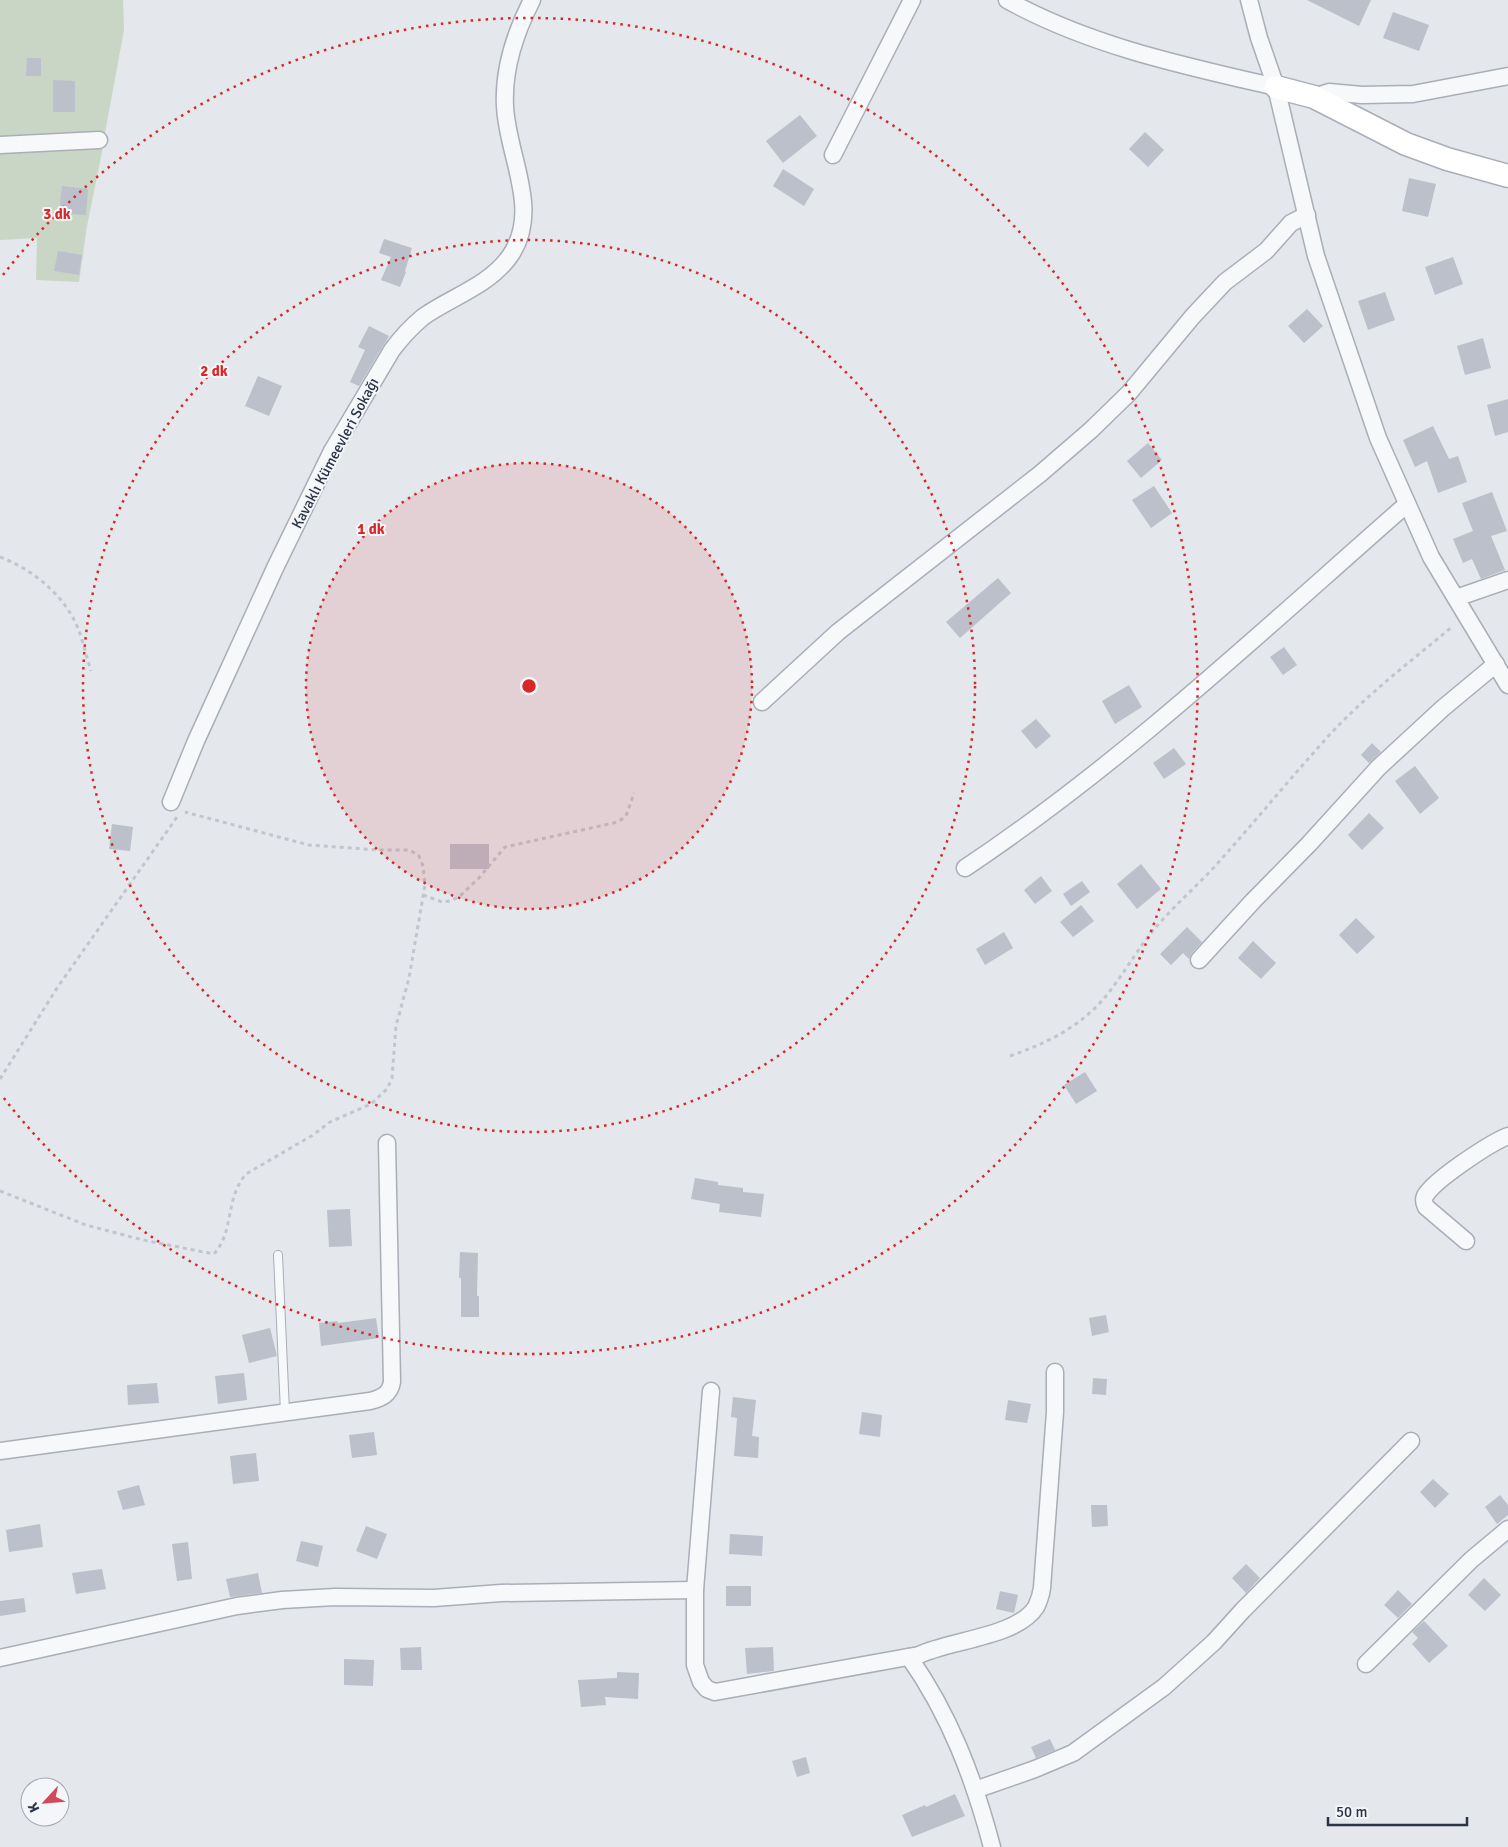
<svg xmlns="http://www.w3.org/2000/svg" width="1508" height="1847" viewBox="0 0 1508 1847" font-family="Signika,sans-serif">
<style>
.green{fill:#c9d6c5}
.building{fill:#bbc0ca}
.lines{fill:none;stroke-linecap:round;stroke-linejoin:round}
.lane-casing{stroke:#a9aeb7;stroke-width:10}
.street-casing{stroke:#a9aeb7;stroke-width:19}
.secondary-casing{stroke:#a9aeb7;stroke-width:25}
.path{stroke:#c2c5cb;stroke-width:3;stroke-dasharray:4 4;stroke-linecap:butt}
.lane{stroke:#f7f8fa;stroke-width:8}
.street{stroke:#f7f8fa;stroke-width:16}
.secondary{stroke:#fff;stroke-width:22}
.ring{fill:none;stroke:#d62828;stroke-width:2.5;stroke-dasharray:2.5 5}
.labels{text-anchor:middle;stroke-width:4;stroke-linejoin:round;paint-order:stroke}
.street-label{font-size:15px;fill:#2b3445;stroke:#f4f6f9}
.centre{fill:#d62828;stroke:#f4f6f9;stroke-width:2.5}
.ring-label{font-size:15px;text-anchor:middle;font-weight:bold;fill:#d62828;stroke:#f4f6f9;stroke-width:4;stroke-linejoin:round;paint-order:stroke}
</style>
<rect width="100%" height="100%" fill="#e4e7ec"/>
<g class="green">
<polygon points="0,0 123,0 124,30 105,133 0,139"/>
<polygon points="103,147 87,226 79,282 36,280 37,238 0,240 0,152"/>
</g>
<g class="building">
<polygon points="1307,0 1371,0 1359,26"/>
<polygon points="1393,12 1429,25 1419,51 1383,38"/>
<polygon points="27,58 41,58 41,76 26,76"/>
<polygon points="53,80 75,81 75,112 53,112"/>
<polygon points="800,115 817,136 783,163 766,141"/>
<polygon points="1145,132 1164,150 1148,167 1129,149"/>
<polygon points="783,169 814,189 804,206 773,186"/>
<polygon points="1409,178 1436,184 1428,217 1402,211"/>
<polygon points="62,186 88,189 86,215 59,213"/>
<polygon points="384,239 412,248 405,271 406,272 400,287 381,280 391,257 379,253"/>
<polygon points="58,251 82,255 79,275 54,271"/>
<polygon points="1453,257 1463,284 1435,295 1425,267"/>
<polygon points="1385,292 1395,320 1368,330 1358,301"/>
<polygon points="1307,309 1323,326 1304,343 1288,326"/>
<polygon points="369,326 389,336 359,386 350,382 365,350 358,347"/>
<polygon points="1483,338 1491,368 1465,375 1457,346"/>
<polygon points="258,376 282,386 269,416 245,406"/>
<polygon points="1508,399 1508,432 1495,436 1487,405"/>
<polygon points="1433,426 1449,459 1458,456 1467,482 1438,493 1427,461 1415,467 1403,440"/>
<polygon points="1148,443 1162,460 1141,478 1127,461"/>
<polygon points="1154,486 1172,513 1151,528 1132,500"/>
<polygon points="1492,492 1507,531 1491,536 1505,570 1481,579 1472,559 1463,563 1453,539 1473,531 1462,503"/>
<polygon points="998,578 1011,593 960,638 946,622"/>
<polygon points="1284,647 1297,665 1283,675 1270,657"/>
<polygon points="1129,685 1142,707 1115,724 1102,701"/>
<polygon points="1036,719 1051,736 1036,749 1021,731"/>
<polygon points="1372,743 1381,752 1369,763 1361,755"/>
<polygon points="1174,748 1186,764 1164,779 1153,763"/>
<polygon points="1415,766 1439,798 1420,814 1395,781"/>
<polygon points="1369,813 1384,828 1362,850 1348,835"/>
<polygon points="112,824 133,827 130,851 109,849"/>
<rect x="450" y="844" width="39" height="25"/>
<polygon points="1141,864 1161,889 1137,909 1117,884"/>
<polygon points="1041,876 1052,891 1035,904 1024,890"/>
<polygon points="1082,881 1090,892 1071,906 1063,894"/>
<polygon points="1081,905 1094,921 1073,937 1060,922"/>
<polygon points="1356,918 1375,937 1357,954 1339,935"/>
<polygon points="1187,927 1202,942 1192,953 1189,959 1183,953 1171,965 1160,954"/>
<polygon points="1004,932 1013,948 985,965 976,949"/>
<polygon points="1253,941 1276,963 1261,979 1238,958"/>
<polygon points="1085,1072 1097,1091 1076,1104 1064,1085"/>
<polygon points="695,1178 718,1182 718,1185 743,1188 743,1192 764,1194 761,1217 719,1212 720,1204 691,1199"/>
<polygon points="350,1209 352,1246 329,1247 327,1210"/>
<polygon points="460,1252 478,1253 477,1296 479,1296 479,1317 461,1317 461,1278 459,1278"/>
<polygon points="1106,1315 1109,1332 1092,1336 1089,1318"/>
<polygon points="376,1318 379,1338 321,1346 319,1323 337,1321 338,1323"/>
<polygon points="270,1328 277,1356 249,1363 242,1335"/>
<polygon points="244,1373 247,1400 218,1404 215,1376"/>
<polygon points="1093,1378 1107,1379 1106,1395 1092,1394"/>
<polygon points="157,1383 159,1403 128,1405 127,1385"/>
<polygon points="733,1397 756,1400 752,1436 759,1437 758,1458 734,1456 737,1418 731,1417"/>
<polygon points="1008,1400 1031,1404 1027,1423 1005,1420"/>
<polygon points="862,1412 882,1415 880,1437 859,1434"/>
<polygon points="374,1432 377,1455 352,1458 349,1435"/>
<polygon points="256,1453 259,1481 233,1484 230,1456"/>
<polygon points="1433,1479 1449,1494 1435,1508 1420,1492"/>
<polygon points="139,1485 145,1505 123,1510 117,1491"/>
<polygon points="1500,1495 1508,1505 1508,1515 1497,1524 1485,1507"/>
<polygon points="1091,1505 1107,1505 1108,1526 1092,1527"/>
<polygon points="40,1524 43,1547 9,1552 6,1530"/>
<polygon points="366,1526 387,1534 377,1559 356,1551"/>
<polygon points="730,1534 763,1536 762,1556 729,1554"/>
<polygon points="301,1541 323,1546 318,1567 296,1561"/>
<polygon points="188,1542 192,1579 177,1581 172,1544"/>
<polygon points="1246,1564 1260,1578 1246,1593 1232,1578"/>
<polygon points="102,1569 106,1589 76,1594 72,1573"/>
<polygon points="258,1573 262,1593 230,1597 226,1579"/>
<polygon points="1484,1578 1501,1595 1485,1611 1468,1595"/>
<rect x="726" y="1586" width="25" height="20"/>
<polygon points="1398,1590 1412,1604 1398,1618 1384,1605"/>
<polygon points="1000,1591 1018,1595 1014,1613 996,1609"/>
<polygon points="24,1598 26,1612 0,1616 0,1601"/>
<polygon points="1424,1621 1448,1646 1429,1663 1412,1644 1418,1638 1412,1632"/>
<polygon points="421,1647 422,1670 401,1670 400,1648"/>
<polygon points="773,1647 774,1671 747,1674 745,1648"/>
<polygon points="344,1659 374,1660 373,1686 344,1685"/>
<polygon points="617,1672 639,1673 638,1699 605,1697 606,1705 581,1707 578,1680 617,1678"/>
<polygon points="1050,1739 1055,1750 1036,1758 1031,1747"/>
<polygon points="806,1757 810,1773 797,1777 792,1761"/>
<polygon points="955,1794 965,1816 912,1837 902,1815 925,1805 926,1807"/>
</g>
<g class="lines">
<defs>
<polyline id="lane" points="278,1255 285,1412"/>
<g id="street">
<path d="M1007 0C1090 46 1185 66 1276 87"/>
<polyline points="1249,0 1259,38 1276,87 1316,256 1378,438 1431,557 1508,685"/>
<polyline points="1314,97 1329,92 1362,95 1413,94 1508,76"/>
<polyline points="0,145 99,140"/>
<polyline points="833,155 912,0"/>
<polyline points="1456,598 1508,580"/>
<polyline points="762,702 838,632 1040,474 1091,430 1129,393 1193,316 1225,282 1266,251 1291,223 1307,215"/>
<path d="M171 802 196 741 275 568 332 451 392 350C401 338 411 327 423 317 451 297 489 286 510 256 542 210 507 156 505 106 503 68 515 33 532 0"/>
<path d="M965 868C1124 762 1263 630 1407 504"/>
<polyline points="1199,960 1253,901 1309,844 1378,768 1443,708 1496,664"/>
<path d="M1466 1241 1426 1207C1424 1203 1423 1200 1425 1196 1434 1180 1490 1143 1508 1136"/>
<path d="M711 1391 695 1590V1665L701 1682 707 1689 715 1692 919 1655C950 1640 1017 1637 1036 1607 1039 1601 1041 1595 1042 1588L1055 1412V1372"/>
<path d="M0 1451 370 1401C382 1398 390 1394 392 1382L387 1143"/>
<path d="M909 1657C950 1715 974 1779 992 1847"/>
<polyline points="0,1658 237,1606 282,1600 335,1597 434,1598 501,1593 695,1590"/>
<polyline points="1366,1664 1471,1560 1508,1529"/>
<polyline points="975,1790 1035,1769 1073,1753 1164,1687 1214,1642 1243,1610 1411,1441"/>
</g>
<polyline id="secondary" points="1276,87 1314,97 1406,144 1447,159 1508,176"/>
</defs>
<use href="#lane" class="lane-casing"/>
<use href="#street" class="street-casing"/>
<use href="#secondary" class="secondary-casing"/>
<g class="path">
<path d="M0 557C32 569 63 594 77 626 83 640 86 656 91 671"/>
<polyline points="423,895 442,902 450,901 460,896 478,879 505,847 618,822 626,816 634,793"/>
<path d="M1010 1056C1050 1042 1084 1025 1110 991 1126 970 1139 947 1156 927 1175 905 1197 886 1217 864 1253 824 1287 782 1324 741 1362 698 1409 663 1453 626"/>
<polyline points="0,1079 57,988 177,817"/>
<path d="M0 1191 86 1225 143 1240 214 1254C235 1230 224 1201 246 1174L313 1135 330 1122 371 1104 387 1089 392 1078 396 1026 409 978 425 885 423 866 419 856 410 850H379L309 845 185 812"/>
</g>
<use href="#lane" class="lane"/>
<use href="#street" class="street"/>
<use href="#secondary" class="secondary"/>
</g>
<circle cx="529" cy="686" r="223" fill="#d62828" fill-opacity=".12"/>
<g class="ring">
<circle cx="529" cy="686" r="223"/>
<circle cx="529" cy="686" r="446"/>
<path d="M3 275A668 668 0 1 1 3 1097"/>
</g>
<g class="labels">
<g class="street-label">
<text transform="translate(335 453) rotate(-62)" y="5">Kavaklı Kümeevleri Sokağı</text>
</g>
</g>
<circle cx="529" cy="686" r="8" class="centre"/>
<g class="ring-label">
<text x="57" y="219">3 dk</text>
<text x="214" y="376">2 dk</text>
<text x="371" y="534">1 dk</text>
</g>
<g transform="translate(45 1802) rotate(244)"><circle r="24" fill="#f4f6f9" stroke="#a4a8b1"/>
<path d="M0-4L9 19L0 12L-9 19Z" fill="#d1495b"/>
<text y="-8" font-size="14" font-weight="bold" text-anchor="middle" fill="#2b3445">K</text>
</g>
<path d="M1328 1817v8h139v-8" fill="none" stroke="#2b3445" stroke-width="2.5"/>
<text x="1336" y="1817" font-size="15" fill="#2b3445" stroke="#f4f6f9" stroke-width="4" paint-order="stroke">50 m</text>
</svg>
